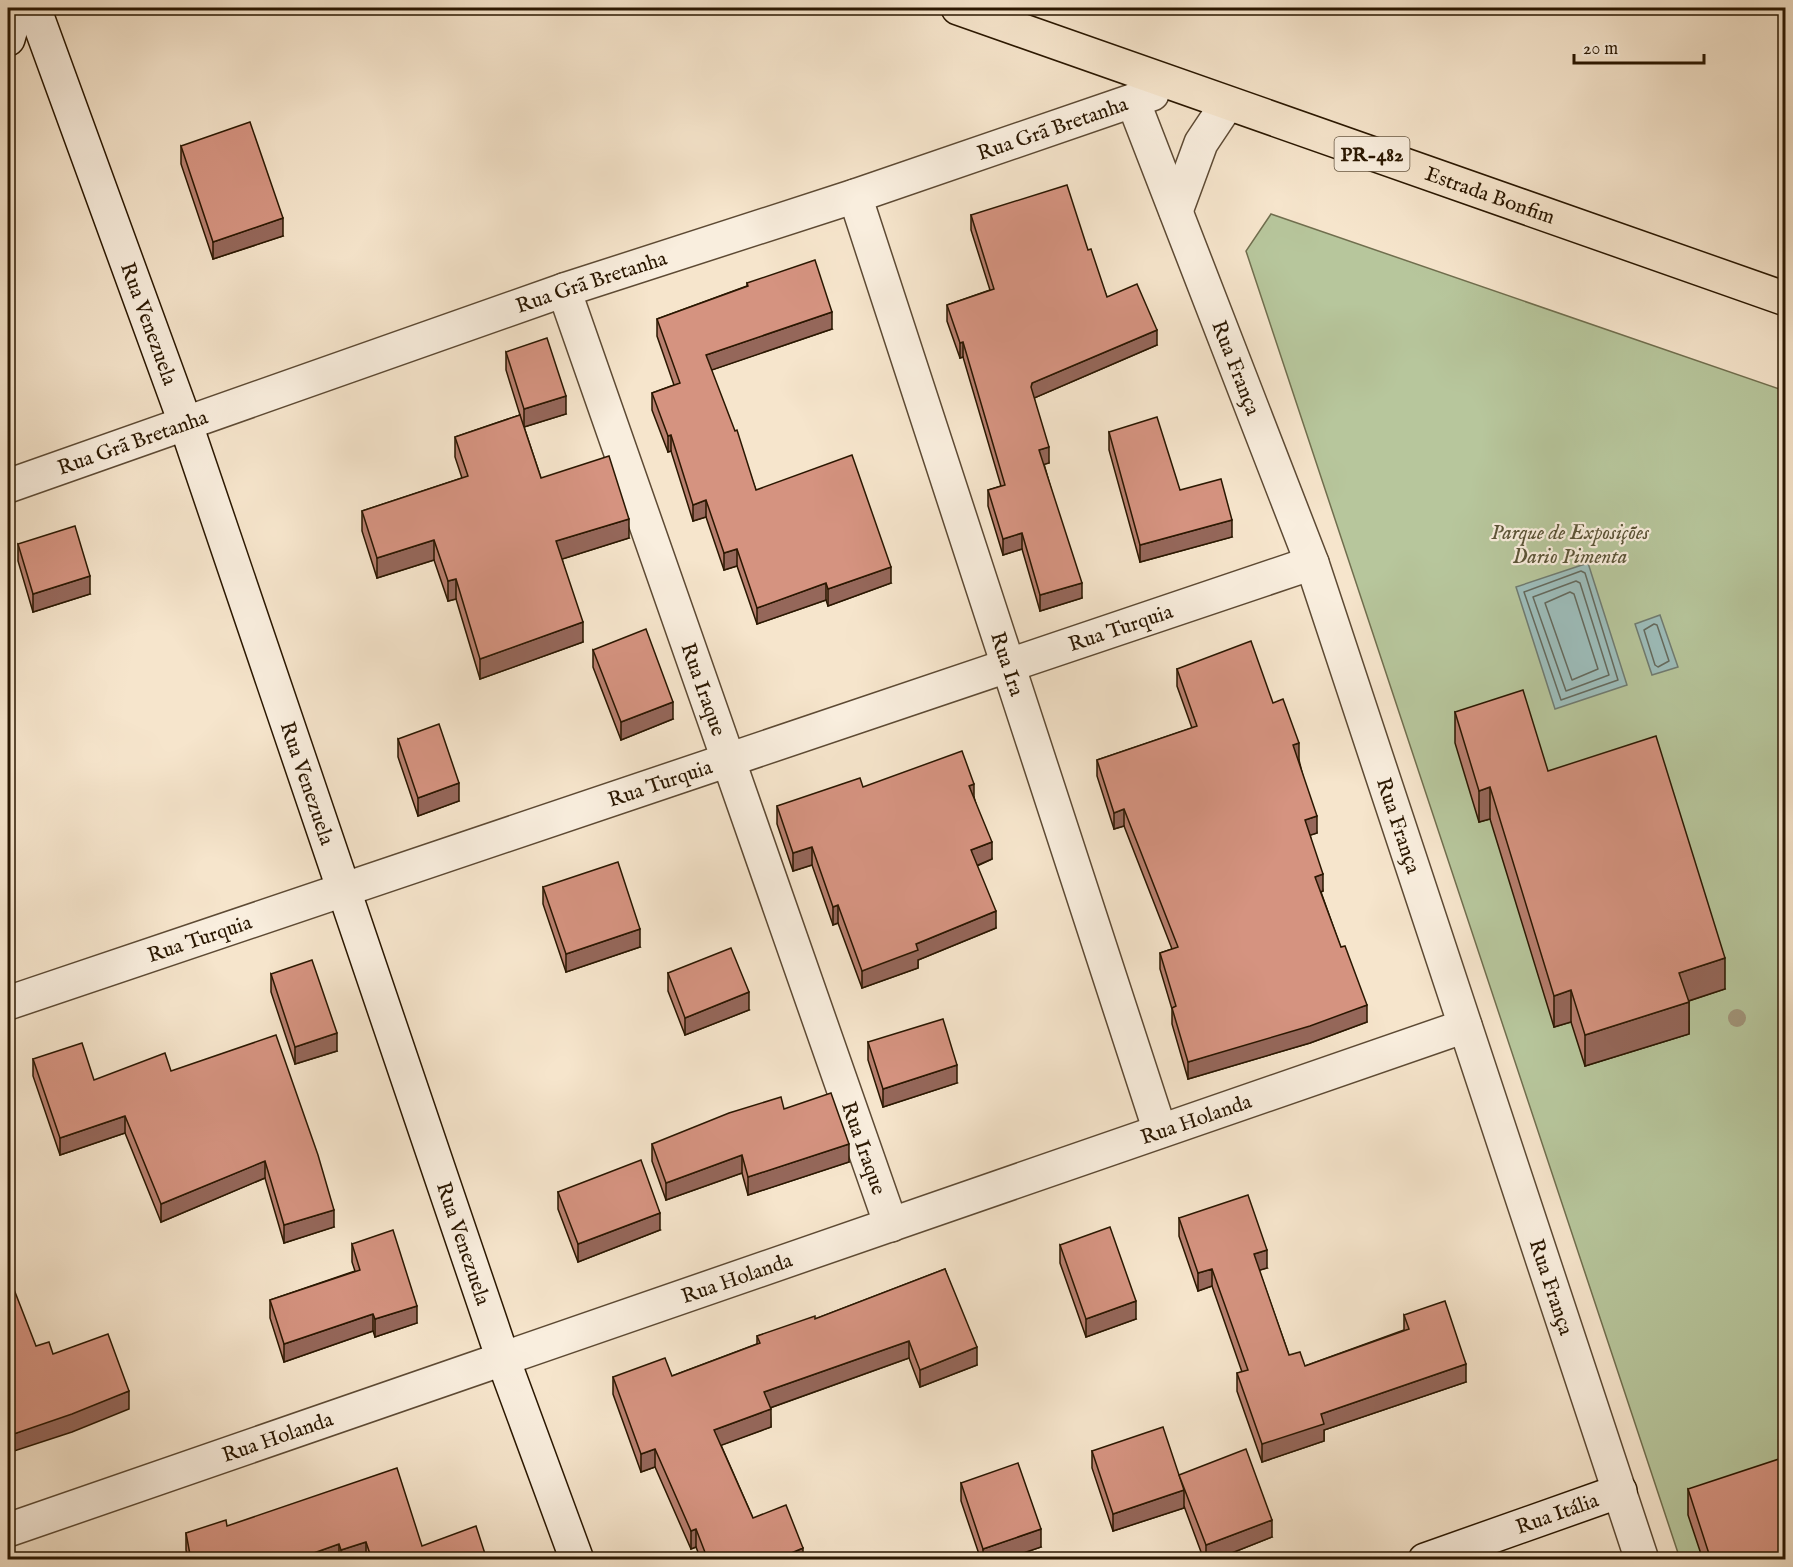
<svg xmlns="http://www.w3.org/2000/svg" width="1793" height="1567" viewBox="0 0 1793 1567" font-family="'IM FELL English',serif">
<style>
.green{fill:#b7c69c;stroke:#706e4e;stroke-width:1.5}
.water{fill:#9dbebc;stroke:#6f7b71;stroke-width:1.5}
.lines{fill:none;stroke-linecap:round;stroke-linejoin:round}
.shore{stroke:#646a5e;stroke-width:1.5}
.street-casing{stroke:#5d4a34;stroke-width:36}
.secondary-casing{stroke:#2a1701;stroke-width:36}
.primary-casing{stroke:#2a1701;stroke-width:36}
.street{stroke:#f9eede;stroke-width:33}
.secondary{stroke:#f9eede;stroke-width:33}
.primary{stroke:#f6e5cc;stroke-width:33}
.tree{fill:#a1957a}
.wall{fill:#b77e6e;stroke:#2a1701;stroke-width:1.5}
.shaded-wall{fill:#95675a;stroke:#2a1701;stroke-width:1.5}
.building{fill:#d59380;stroke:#2a1701;stroke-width:1.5}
.labels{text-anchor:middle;stroke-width:4.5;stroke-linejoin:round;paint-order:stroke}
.shield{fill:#f9eede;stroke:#685843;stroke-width:1.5}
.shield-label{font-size:20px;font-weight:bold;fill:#2a1701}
.street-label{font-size:21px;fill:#2a1701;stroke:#f9eede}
.park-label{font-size:21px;font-style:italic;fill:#5b5437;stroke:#f9eede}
</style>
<rect width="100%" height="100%" fill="#f6e5cc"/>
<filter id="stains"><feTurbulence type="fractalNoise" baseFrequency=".00333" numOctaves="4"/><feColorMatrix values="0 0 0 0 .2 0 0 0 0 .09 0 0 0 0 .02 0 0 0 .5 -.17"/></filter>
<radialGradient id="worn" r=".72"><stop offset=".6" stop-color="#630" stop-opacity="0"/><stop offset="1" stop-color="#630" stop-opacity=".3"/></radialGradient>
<polygon class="green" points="1271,214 1785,391 1785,1559 1680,1559 1246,251"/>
<g class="water">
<polygon points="1588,563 1627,685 1555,709 1516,587"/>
<polygon points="1660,615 1678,667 1652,675 1635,624"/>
</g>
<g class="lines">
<g class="shore">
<polygon points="1581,571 1585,573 1618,680 1561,700 1524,592"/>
<polygon points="1576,581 1580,583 1609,675 1566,691 1533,597"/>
<polygon points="1570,592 1574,594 1598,669 1572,680 1545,603"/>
<polygon points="1654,624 1657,625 1669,661 1658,667 1655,665 1644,630"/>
</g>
<defs>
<g id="street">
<path id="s1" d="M1133 101 1312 563 1642 1560"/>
<path id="s2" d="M855 196 1160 1131"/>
<polyline points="1176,211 1201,143 1227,104"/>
<path id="s3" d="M564 290 891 1225"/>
<path id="s4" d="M8 486 564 290 855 196 1152 94"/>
<path id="s5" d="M8 1003 1312 563"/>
<path id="s6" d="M8 1530 1465 1026"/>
</g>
<g id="secondary">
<path id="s7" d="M34 8 185 422 503 1359 577 1560"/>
<polyline points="8,39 17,8"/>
<path id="s8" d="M1425 1560 1620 1491"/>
</g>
<g id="primary">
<path id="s9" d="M958 8 1786 299"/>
</g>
</defs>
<use href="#street" class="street-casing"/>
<use href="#secondary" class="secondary-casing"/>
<use href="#primary" class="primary-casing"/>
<use href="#street" class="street"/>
<use href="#secondary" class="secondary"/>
<use href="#primary" class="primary"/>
</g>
<circle class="tree" cx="1737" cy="1018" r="9"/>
<g class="wall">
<polygon points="181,146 283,236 213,259 181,164"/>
<polygon points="971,215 1088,250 1107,297 1157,345 1034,398 1049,463 1044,464 1082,598 1040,611 1022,549 1003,555 988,506 988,490 1001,486 963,357 960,358 947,321 947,305 990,290 971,230"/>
<polygon points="747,283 832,329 711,370 756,490 891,583 828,606 826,600 757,624 737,566 724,570 706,517 693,521 671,451 668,452 652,410 652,393 674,385 657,336 657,319 747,286"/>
<polygon points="506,352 566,414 524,427 541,478 629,538 562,559 583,642 480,679 456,599 448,601 434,560 377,578 362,531 362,511 462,478 455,457 455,437 520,415 506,370"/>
<polygon points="1109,432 1180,490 1232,537 1140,562 1109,450"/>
<polygon points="18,544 90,594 33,612 18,561"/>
<polygon points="593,650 673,719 621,740 593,667"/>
<polygon points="1177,669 1273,703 1299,760 1317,833 1310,835 1323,891 1321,892 1367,1022 1310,1043 1188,1079 1172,1024 1172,1009 1160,969 1160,953 1172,949 1124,826 1114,829 1097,776 1097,760 1192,728 1177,686"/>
<polygon points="1455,712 1548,771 1725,989 1689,1001 1689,1034 1585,1066 1571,1022 1554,1027 1490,819 1479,822 1455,743"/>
<polygon points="398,739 459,801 418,816 398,757"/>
<polygon points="863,787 974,797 992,859 977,866 996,928 918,960 918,968 862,988 838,923 833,925 812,865 793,871 777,824 777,806"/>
<polygon points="543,887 640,947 566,972 543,904"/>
<polygon points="668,973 749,1010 685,1035 668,991"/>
<polygon points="271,974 337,1051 295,1064 271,992"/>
<polygon points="868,1042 957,1083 883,1107 868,1060"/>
<polygon points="33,1059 94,1080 171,1071 334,1227 284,1243 265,1178 161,1222 125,1133 60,1155 33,1076"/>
<polygon points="784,1109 849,1162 748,1195 742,1173 666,1200 652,1161 652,1144"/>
<polygon points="558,1192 660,1230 578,1262 558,1209"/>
<polygon points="1179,1218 1267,1268 1259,1270 1289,1355 1305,1366 1404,1330 1404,1315 1466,1382 1324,1430 1324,1441 1262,1462 1237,1391 1237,1373 1242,1372 1212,1286 1198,1291 1179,1236"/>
<polygon points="352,1244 417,1323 375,1337 373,1331 284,1362 270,1318 270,1300 355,1271 352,1262"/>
<polygon points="1060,1245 1136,1319 1086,1337 1060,1263"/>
<polygon points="945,1269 977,1365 920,1387 909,1358 770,1408 771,1427 721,1445 753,1518 803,1560 701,1560 696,1547 691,1549 655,1467 641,1472 613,1394 613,1377 672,1376 757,1344 757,1336 815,1319"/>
<polygon points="1092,1451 1179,1475 1272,1537 1214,1560 1204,1560 1184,1506 1184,1508 1113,1531 1092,1468"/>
<polygon points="961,1483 1041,1547 1003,1560 981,1560 961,1501"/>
<polygon points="1688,1489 1785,1560 1703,1560 1688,1515"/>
<polygon points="227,1526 422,1546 487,1560 188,1560 186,1550 186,1533"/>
</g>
<g class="shaded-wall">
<polygon points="283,218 283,236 213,259 213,242"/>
<polygon points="832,312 832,329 706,372 706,355"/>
<polygon points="1157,330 1157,345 1032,399 1031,387 1032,383"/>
<polygon points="963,342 963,357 960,358 960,343"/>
<polygon points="566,396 566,414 524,427 524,409"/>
<polygon points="671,435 671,451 668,452 668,436"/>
<polygon points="1049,447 1049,463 1039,466 1039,450"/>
<polygon points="706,500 706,517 693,521 693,505"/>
<polygon points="629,519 629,538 556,561 556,541"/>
<polygon points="1232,520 1232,537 1140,562 1140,545"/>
<polygon points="1022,533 1022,549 1003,555 1003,539"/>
<polygon points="434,540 434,560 377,578 377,558"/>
<polygon points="737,549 737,566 724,570 724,553"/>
<polygon points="891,567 891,583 828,606 828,589"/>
<polygon points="90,576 90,594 33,612 33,594"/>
<polygon points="456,579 456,599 448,601 448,581"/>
<polygon points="826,583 826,600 757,624 757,608"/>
<polygon points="1082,583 1082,598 1040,611 1040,595"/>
<polygon points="583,622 583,642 480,679 480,659"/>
<polygon points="673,702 673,719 621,740 621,722"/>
<polygon points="1299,743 1299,760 1293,762 1293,745"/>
<polygon points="459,783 459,801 418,816 418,798"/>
<polygon points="974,784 974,802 969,786"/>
<polygon points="1490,787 1490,819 1479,822 1479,791"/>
<polygon points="1124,809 1124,826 1114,829 1114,813"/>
<polygon points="1317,816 1317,833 1305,837 1305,820"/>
<polygon points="992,842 992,859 971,868 971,850"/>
<polygon points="812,847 812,865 793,871 793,853"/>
<polygon points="1323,874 1323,891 1315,894 1315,877"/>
<polygon points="838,905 838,923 833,925 833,907"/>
<polygon points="996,911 996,928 918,960 918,968 862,988 862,971 916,944"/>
<polygon points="640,929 640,947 566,972 566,954"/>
<polygon points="1725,958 1725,989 1679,1004 1679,973"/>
<polygon points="1571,990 1571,1022 1554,1027 1554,996"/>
<polygon points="749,992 749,1010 685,1035 685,1018"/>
<polygon points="1689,1002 1689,1034 1585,1066 1585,1035"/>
<polygon points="1367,1005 1367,1022 1310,1043 1188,1079 1188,1062"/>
<polygon points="337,1033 337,1051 295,1064 295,1047"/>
<polygon points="957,1065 957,1083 883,1107 883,1089"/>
<polygon points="125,1116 125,1133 60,1155 60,1138"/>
<polygon points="849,1144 849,1162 748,1195 748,1177"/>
<polygon points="742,1155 742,1173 666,1200 666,1183"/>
<polygon points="265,1161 265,1178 161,1222 161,1204"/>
<polygon points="334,1210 334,1227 284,1243 284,1225"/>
<polygon points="660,1213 660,1230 578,1262 578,1244"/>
<polygon points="1267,1250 1267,1268 1254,1272 1254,1254"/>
<polygon points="1212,1269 1212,1286 1198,1291 1198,1273"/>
<polygon points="1136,1301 1136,1319 1086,1337 1086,1319"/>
<polygon points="417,1306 417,1323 375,1337 375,1319"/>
<polygon points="373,1314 373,1331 284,1362 284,1344"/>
<polygon points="909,1341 909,1358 764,1410 764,1392"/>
<polygon points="977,1347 977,1365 920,1387 920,1370"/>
<polygon points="1466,1364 1466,1382 1324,1430 1324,1441 1262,1462 1262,1444 1321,1414"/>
<polygon points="129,1391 129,1409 72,1432 8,1453 8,1436"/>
<polygon points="771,1409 771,1427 714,1448 714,1430"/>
<polygon points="655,1449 655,1467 641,1472 641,1454"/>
<polygon points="1184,1490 1184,1508 1113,1531 1113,1514"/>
<polygon points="1272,1520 1272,1537 1214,1560 1206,1560 1206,1545"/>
<polygon points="696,1529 696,1547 691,1549 691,1531"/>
<polygon points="1041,1529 1041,1547 1003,1560 983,1560 983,1549"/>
<polygon points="366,1542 366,1559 341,1560 341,1550"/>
<polygon points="339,1544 339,1560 294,1560"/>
<polygon points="803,1548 803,1560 775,1560"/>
</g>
<g class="building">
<polygon points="250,122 283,218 213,242 181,146"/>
<polygon points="1067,185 1088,250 1091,249 1107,297 1137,284 1157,330 1032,383 1031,387 1049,447 1039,450 1082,583 1040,595 1022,533 1003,539 988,490 1005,485 963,342 960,343 947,305 994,289 971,215"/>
<polygon points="815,260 832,312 706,355 735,431 737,430 756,490 852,455 891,567 828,589 826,583 757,608 737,549 724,553 706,500 693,505 671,435 668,436 652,393 680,383 657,319 748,286 747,283"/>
<polygon points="547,338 566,396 524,409 506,352"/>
<polygon points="520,415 541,478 609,456 629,519 556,541 583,622 480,659 456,579 448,581 434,540 377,558 362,511 468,476 455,437"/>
<polygon points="1157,417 1180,490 1221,479 1232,520 1140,545 1109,432"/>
<polygon points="75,526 90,576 33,594 18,544"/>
<polygon points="646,629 673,702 621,722 593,650"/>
<polygon points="1251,641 1273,703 1283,699 1299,743 1293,745 1317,816 1305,820 1323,874 1315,877 1341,947 1345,946 1367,1005 1310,1026 1188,1062 1172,1008 1176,1006 1160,953 1178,947 1124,809 1114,813 1097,760 1197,726 1177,669"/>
<polygon points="1523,690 1548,771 1656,736 1725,958 1679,973 1689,1002 1585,1035 1571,990 1554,996 1490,787 1479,791 1455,712"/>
<polygon points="439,724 459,783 418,798 398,739"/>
<polygon points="962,751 974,784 969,786 992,842 971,850 996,911 916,944 918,950 862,971 838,905 833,907 812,847 793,853 777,806 860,778 863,787"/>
<polygon points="618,862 640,929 566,954 543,887"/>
<polygon points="731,948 749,992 685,1018 668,973"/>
<polygon points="312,960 337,1033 295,1047 271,974"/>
<polygon points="943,1019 957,1065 883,1089 868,1042"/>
<polygon points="276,1035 318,1155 334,1210 284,1225 265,1161 161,1204 125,1116 60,1138 33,1059 82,1043 94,1080 165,1053 171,1071"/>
<polygon points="831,1093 849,1144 748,1177 742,1155 666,1183 652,1144 729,1113 781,1097 784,1109"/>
<polygon points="641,1160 660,1213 578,1244 558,1192"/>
<polygon points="1248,1195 1267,1250 1254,1254 1289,1355 1300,1352 1305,1366 1409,1329 1404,1315 1445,1301 1466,1364 1321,1414 1324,1424 1262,1444 1237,1373 1248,1370 1212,1269 1198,1273 1179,1218"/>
<polygon points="1110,1227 1136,1301 1086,1319 1060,1245"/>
<polygon points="393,1230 417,1306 375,1319 373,1314 284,1344 270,1300 360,1270 352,1244"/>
<polygon points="945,1269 977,1347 920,1370 909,1341 764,1392 771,1409 714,1430 753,1518 786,1505 803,1548 775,1560 708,1560 696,1529 691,1531 655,1449 641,1454 613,1377 665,1358 672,1376 760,1343 757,1336 815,1316 815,1319"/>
<polygon points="8,1274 36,1346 49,1342 53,1354 108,1334 129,1391 72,1414 8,1436"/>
<polygon points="1163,1427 1184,1490 1113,1514 1092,1451"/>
<polygon points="1246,1449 1272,1520 1206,1545 1179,1475"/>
<polygon points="1785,1457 1785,1560 1711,1560 1688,1489"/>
<polygon points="1018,1463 1041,1529 983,1549 961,1483"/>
<polygon points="397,1468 422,1546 476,1526 487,1560 372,1560 366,1542 341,1550 339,1544 294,1560 191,1560 186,1533 226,1520 227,1526"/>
</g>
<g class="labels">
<rect class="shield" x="1334.5" y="137" width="75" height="34" rx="4.5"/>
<g class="shield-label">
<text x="1372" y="161">PR-482</text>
</g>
<g class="street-label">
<text dy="7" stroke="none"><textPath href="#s4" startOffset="1104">Rua Grã Bretanha</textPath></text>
<text dy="7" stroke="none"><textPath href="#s9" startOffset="564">Estrada Bonfim</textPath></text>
<text dy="7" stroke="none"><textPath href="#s4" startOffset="618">Rua Grã Bretanha</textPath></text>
<text dy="7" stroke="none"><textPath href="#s7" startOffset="336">Rua Venezuela</textPath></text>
<text dy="7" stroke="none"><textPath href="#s1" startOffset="286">Rua França</textPath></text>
<text dy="7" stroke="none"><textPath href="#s4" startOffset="132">Rua Grã Bretanha</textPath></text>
<text dy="7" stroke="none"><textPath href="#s5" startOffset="1174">Rua Turquia</textPath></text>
<text dy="7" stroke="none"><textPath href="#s2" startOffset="492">Rua Ira</textPath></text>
<text dy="7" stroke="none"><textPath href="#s3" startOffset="423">Rua Iraque</textPath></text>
<text dy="7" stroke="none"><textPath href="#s7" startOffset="822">Rua Venezuela</textPath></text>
<text dy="7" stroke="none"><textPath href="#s5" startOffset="688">Rua Turquia</textPath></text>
<text dy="7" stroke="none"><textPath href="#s1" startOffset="772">Rua França</textPath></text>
<text dy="7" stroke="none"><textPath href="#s5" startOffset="202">Rua Turquia</textPath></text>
<text dy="7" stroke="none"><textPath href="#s6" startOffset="1257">Rua Holanda</textPath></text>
<text dy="7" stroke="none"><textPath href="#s3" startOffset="909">Rua Iraque</textPath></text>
<text dy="7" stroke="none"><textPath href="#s7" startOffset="1308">Rua Venezuela</textPath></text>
<text dy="7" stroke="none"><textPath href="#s6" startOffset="771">Rua Holanda</textPath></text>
<text dy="7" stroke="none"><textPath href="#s1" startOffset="1258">Rua França</textPath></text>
<text dy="7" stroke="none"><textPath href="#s6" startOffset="285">Rua Holanda</textPath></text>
<text dy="7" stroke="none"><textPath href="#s8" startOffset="140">Rua Itália</textPath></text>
</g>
<g class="park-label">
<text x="1570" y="539">Parque de Exposições<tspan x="1570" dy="24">Dario Pimenta</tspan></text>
</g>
</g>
<rect width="1793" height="1567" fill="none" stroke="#f6e5cc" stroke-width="30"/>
<rect x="9" y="9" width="1775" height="1549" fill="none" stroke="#2a1701" stroke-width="3"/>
<rect x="15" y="15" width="1763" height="1537" fill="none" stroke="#2a1701" stroke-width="1.5"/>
<path d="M1574 54v9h130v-9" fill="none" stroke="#2a1701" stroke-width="3"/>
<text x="1583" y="54" font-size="18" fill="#2a1701" stroke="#f9eede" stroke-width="4.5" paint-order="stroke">20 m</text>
<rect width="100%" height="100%" filter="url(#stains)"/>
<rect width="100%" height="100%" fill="url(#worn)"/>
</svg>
